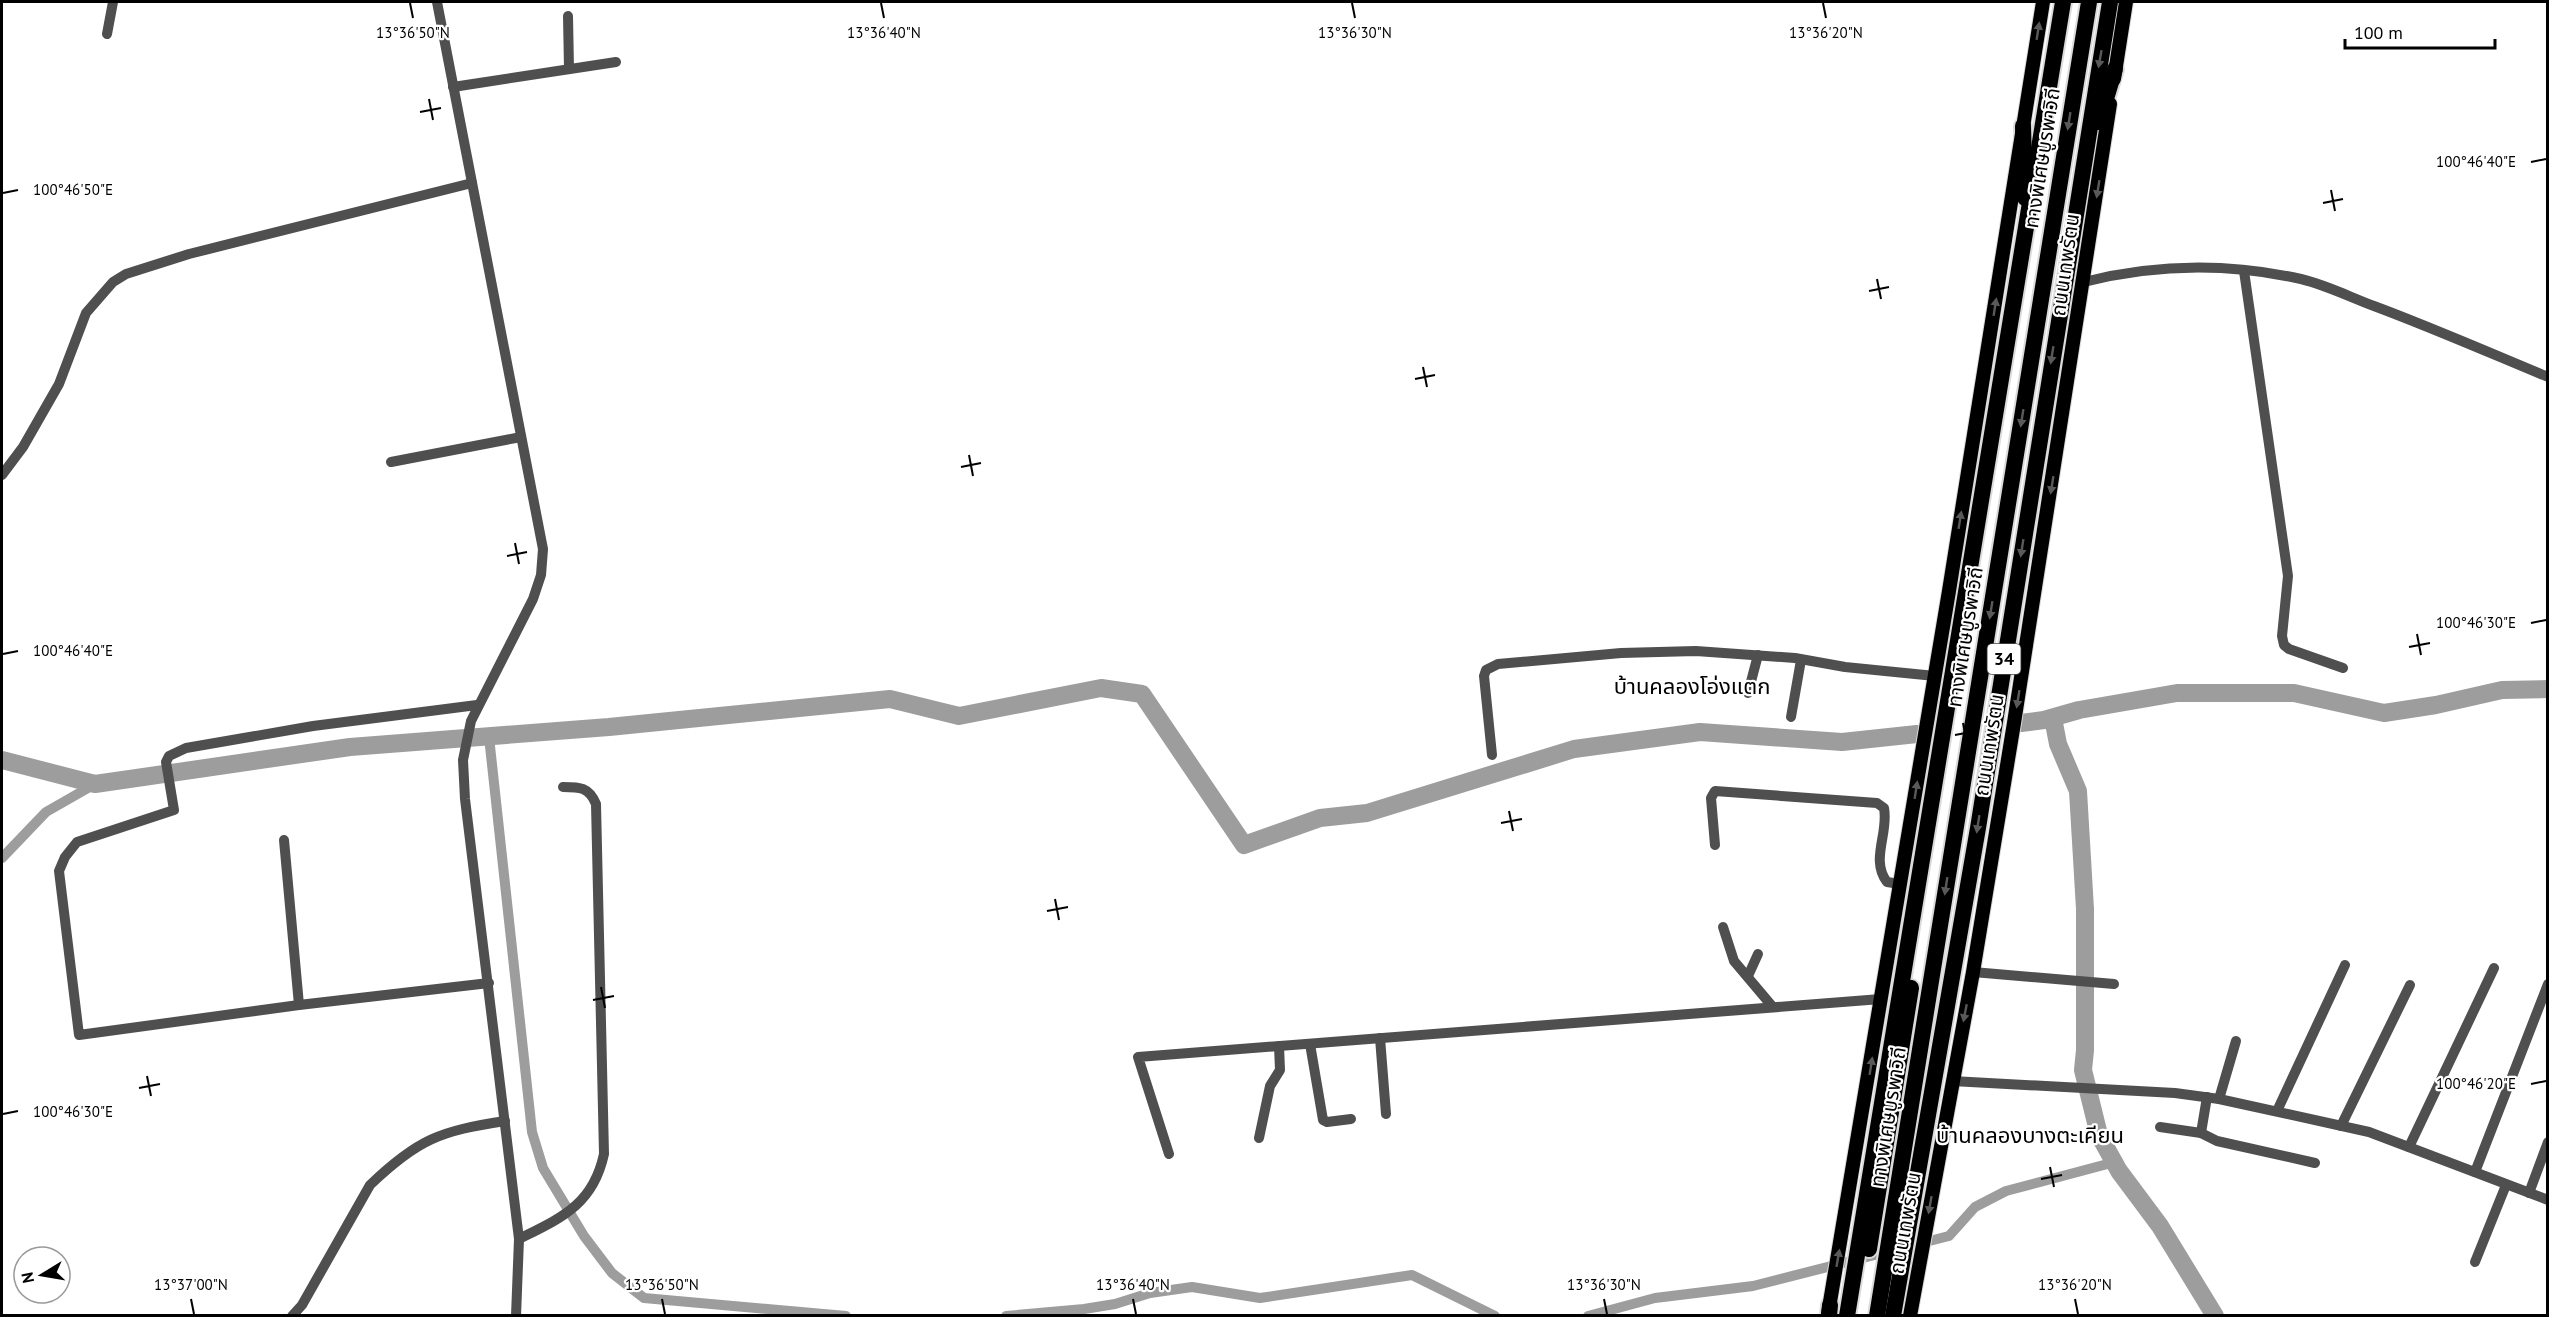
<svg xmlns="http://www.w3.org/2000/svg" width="2549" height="1317" viewBox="0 0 2549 1317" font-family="'PT Sans','Noto Sans Thai',sans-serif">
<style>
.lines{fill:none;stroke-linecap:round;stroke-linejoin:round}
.canal{stroke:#9d9d9d;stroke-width:10}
.river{stroke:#9d9d9d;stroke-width:18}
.major-casing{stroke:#dbdbdb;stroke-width:16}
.highway-casing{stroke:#dbdbdb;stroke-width:20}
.minor{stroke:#4f4f4f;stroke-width:10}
.major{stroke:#000;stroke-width:14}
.highway{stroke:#000;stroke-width:16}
.oneway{fill:#595959}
.ticks{fill:none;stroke:#000;stroke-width:2}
.labels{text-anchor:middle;stroke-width:4.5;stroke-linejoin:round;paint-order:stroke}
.shield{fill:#fff;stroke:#4c4c4c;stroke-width:1.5}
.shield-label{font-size:18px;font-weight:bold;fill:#000}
.street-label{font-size:20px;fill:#000;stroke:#fff}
.quarter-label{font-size:22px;fill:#000;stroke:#fff}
.ticks-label{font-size:15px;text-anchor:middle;fill:#000;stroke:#fff;stroke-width:4.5;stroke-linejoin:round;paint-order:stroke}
</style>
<rect width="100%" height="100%" fill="#fff"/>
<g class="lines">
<g class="canal">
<polyline points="489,737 532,1132 543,1168 584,1236 612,1273 644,1298 846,1316"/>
<polyline points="2,858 46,812 95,784"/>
<polyline points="1006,1316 1084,1309 1115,1304 1150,1293 1192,1287 1260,1298 1412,1275 1495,1316"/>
<polyline points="1588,1316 1655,1298 1753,1286 1949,1236 1975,1207 2006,1191 2115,1162"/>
</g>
<g class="river">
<polyline points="2053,718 2058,744 2078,791 2085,909 2085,1050 2083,1070 2099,1135 2119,1171 2160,1226 2215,1316"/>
<polyline points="2021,723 2044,720 2079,710 2177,693 2294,693 2384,713 2436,705 2502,690 2548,689"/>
<polyline points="2,760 95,784 350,747 609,727 890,699 959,716 1101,688 1142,694 1244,845 1320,818 1367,813 1574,749 1700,732 1842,742 1917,734"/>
</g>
<defs>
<g id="major">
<polyline points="2114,79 2126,2"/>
<polyline points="1828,1314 1949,591 2043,2"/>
<polyline points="1910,1316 1973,972 2014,723 2110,104"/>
</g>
<g id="highway">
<polyline points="2099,122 2115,69"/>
<polyline points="2023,126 2025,198"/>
<polyline points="1869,1249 1911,988"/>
<polyline points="1829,1316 1830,1305"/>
<path d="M1847 1316C1915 877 1995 440 2063 2"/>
<polyline points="1877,1316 2089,2"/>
<polyline points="1893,1316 1978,828 2110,2"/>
</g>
</defs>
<use href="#major" class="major-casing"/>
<use href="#highway" class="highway-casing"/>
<g class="minor">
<polyline points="437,2 543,549 541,575 533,599 471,721 463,760 465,799 519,1239 516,1316"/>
<polyline points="568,16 569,69"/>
<polyline points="107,34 113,2"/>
<polyline points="453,87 616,62"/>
<polyline points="2244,271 2288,576 2282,636 2284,645 2289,649 2343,668"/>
<path d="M2084 282C2155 264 2229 263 2301 279 2326 285 2350 297 2374 306 2433 328 2490 353 2548 377"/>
<polyline points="391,462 521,437"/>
<polyline points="2,475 23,447 59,384 86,313 113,282 126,274 189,254 472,183"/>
<polyline points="1748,693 1758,655"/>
<polyline points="477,705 313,726 186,748 169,756 166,762 174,810 77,842 65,857 59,871 79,1035 299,1005 489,983"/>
<polyline points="1791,717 1801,660"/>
<polyline points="1492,755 1484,676 1486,670 1498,664 1621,653 1696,651 1795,658 1845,667 1935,676"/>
<polyline points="284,840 299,1005"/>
<path d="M1715 845 1711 798 1715 791 1877 803 1884 808C1889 833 1870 860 1887 882L1900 884"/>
<polyline points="1723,927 1734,961 1772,1006"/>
<polyline points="1973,972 2114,984"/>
<polyline points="1748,976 1758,954"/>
<polyline points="1380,1038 1386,1114"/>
<polyline points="1310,1044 1323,1120 1327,1122 1351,1119"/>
<polyline points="1952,1081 2175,1093 2219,1099 2369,1132 2548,1200"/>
<polyline points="2207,1097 2201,1133 2217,1141 2315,1163"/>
<polyline points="2219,1099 2236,1041"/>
<polyline points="2277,1111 2345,965"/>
<polyline points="2341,1126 2410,985"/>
<polyline points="2160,1127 2201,1133"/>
<polyline points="1259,1138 1270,1086 1280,1070 1279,1046"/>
<polyline points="2409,1147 2494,968"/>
<polyline points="1169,1154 1138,1057 1881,999"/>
<polyline points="2475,1172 2548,984"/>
<polyline points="2529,1193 2548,1142"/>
<path d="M519 1239C561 1218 593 1205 604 1154L596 804C589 787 580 787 563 787"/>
<polyline points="2475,1262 2506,1185"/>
<path d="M292 1316 302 1305 370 1185C418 1139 440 1131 505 1121"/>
</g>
<use href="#major" class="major"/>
<use href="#highway" class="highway"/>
</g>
<defs><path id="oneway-solid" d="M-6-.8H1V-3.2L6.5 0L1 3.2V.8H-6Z" transform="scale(1.5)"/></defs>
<g class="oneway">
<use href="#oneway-solid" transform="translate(2038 31) rotate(-81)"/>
<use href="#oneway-solid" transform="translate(2100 59) rotate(100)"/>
<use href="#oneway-solid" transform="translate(2069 121) rotate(99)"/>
<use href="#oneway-solid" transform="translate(2098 189) rotate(99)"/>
<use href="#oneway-solid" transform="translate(1995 307) rotate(-81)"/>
<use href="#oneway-solid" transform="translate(2052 355) rotate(99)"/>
<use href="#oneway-solid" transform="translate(2022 418) rotate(99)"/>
<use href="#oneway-solid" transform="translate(2052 485) rotate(99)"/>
<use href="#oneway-solid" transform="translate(1960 520) rotate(-81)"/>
<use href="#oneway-solid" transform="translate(2022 548) rotate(99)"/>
<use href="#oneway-solid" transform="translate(1991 610) rotate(99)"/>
<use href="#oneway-solid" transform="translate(2018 699) rotate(99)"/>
<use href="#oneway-solid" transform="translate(1916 790) rotate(-81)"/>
<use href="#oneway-solid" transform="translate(1978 824) rotate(99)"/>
<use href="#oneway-solid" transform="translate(1946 886) rotate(99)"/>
<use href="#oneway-solid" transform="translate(1965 1013) rotate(101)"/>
<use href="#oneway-solid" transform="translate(1871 1066) rotate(-81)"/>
<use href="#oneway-solid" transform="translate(1930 1205) rotate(100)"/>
<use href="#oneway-solid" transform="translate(1838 1258) rotate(-80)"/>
</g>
<path class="ticks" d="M410 3 413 18M881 3 884 18M1352 3 1355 18M1823 3 1826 18M429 99 433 120M420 112 441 108M2531 162 2546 159M2331 190 2335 211M3 193 18 190M2323 203 2343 199M1877 279 1881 299M1869 291 1889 287M1423 367 1427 387M1415 379 1435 375M969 455 973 476M961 467 981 463M515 543 519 564M507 556 527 552M2531 623 2546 620M2417 634 2421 655M2409 647 2430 643M3 654 18 651M1963 723 1967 743M1955 735 1976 731M1509 811 1513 831M1501 823 1522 819M1055 899 1059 920M1047 911 1068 907M601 987 605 1008M593 1000 614 996M147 1076 151 1096M2531 1084 2546 1081M139 1088 160 1084M3 1114 18 1111M2050 1167 2054 1187M2041 1179 2062 1175M191 1299 194 1314M662 1299 665 1314M1133 1299 1136 1314M1604 1299 1607 1314M2075 1299 2078 1314"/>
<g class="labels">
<rect class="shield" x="1987.5" y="644" width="33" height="30" rx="4.5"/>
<g class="shield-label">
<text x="2004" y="665">34</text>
</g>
<g class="street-label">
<text transform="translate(2042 158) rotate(-81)" y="7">ทางพิเศษบูรพาวิถี</text>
<text transform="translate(2065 265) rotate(-82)" y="7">ถนนเทพรัตน</text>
<text transform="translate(1965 637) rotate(-81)" y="7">ทางพิเศษบูรพาวิถี</text>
<text transform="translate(1989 745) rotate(-81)" y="7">ถนนเทพรัตน</text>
<text transform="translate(1888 1117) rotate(-81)" y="7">ทางพิเศษบูรพาวิถี</text>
<text transform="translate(1905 1223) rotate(-80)" y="7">ถนนเทพรัตน</text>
</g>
<g class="quarter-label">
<text x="1692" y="694">บ้านคลองโอ่งแตก</text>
<text x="2030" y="1143">บ้านคลองบางตะเคียน</text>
</g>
</g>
<g class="ticks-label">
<text x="413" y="38">13°36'50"N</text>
<text x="884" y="38">13°36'40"N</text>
<text x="1355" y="38">13°36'30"N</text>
<text x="1826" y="38">13°36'20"N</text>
<text x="2476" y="167">100°46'40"E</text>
<text x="73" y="195">100°46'50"E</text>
<text x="2476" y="628">100°46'30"E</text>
<text x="73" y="656">100°46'40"E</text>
<text x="2476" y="1089">100°46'20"E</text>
<text x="73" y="1117">100°46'30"E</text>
<text x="191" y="1290">13°37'00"N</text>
<text x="662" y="1290">13°36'50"N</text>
<text x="1133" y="1290">13°36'40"N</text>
<text x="1604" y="1290">13°36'30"N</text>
<text x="2075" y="1290">13°36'20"N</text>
</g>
<rect width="2549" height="1317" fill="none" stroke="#000000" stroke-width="6"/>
<g transform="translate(42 1275) rotate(259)"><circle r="28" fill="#ffffff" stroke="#999999" stroke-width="1.5"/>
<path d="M0-4.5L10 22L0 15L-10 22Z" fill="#000000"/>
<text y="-9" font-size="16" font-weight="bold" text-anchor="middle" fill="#000000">N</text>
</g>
<path d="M2345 39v9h150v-9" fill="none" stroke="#000000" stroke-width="3"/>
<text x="2354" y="39" font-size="18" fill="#000000" stroke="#ffffff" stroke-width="4.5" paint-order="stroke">100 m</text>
</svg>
